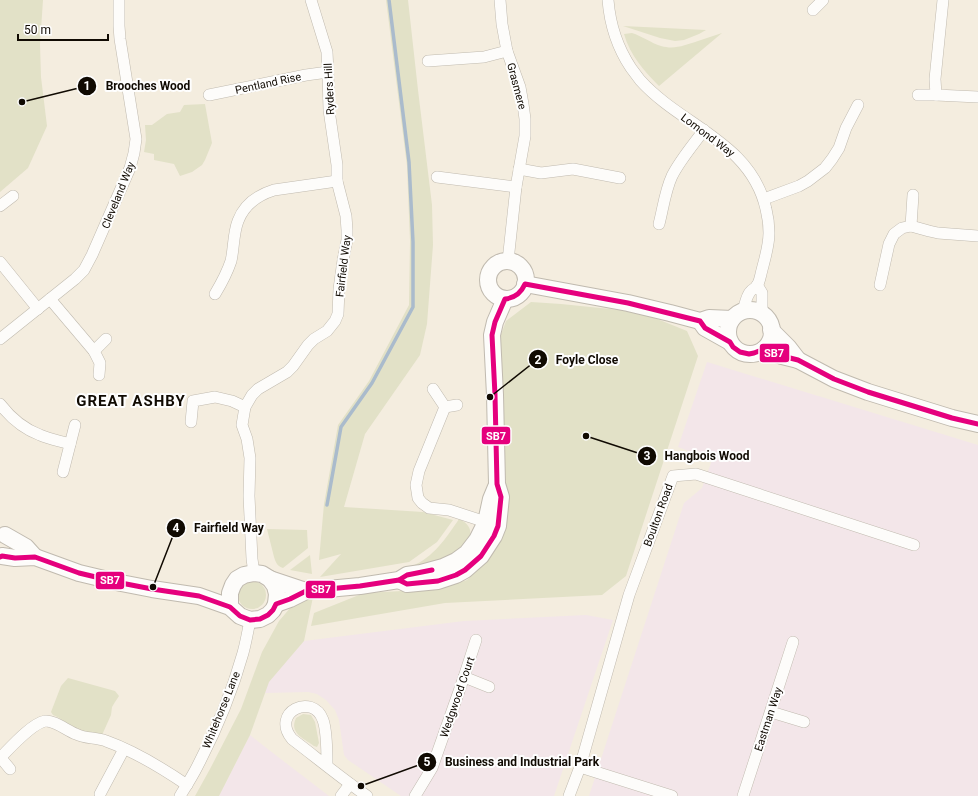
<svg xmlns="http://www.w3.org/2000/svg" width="978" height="796" viewBox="0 0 978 796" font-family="Roboto,sans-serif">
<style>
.industrial{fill:#f3e6e9}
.green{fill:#e2e1c7}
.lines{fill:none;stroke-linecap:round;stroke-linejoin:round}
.stream{stroke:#abc;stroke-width:3.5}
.street-casing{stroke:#c0baaf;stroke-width:12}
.secondary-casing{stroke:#c0baaf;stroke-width:18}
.street{stroke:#fdfcfa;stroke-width:11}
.secondary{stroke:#fdfcfa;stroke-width:16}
.bus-1-casing{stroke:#fefefe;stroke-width:8}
.bus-1{stroke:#e5007d;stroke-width:5}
.labels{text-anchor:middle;stroke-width:4;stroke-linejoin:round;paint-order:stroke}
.street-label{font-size:11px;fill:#100a02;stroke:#fefefe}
.district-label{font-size:15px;font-weight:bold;letter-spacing:1px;fill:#100a02;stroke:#fefefe}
.leader{fill:none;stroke:#100a02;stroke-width:1.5}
.callout-dot{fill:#100a02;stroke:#fefefe;stroke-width:1.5}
.mark-label{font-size:12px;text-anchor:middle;font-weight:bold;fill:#fff}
.callout-label{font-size:12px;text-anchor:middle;font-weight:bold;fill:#100a02;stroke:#fefefe;stroke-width:4;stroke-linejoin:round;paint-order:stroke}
.line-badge{stroke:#fefefe;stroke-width:1.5}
.badge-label{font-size:11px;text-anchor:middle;font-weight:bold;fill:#fff}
</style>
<rect width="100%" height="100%" fill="#f4eddf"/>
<g class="industrial">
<polygon points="707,362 978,445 978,796 589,796 684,503 702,488 712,460 678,447"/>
<polygon points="586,615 613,620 554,796 401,796 348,760 344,755 339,720 335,710 326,700 317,694 308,692 265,693 268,682 304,641 464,621"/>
<polygon points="250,735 269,750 329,796 219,796"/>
</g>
<g class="green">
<polygon points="0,0 43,0 40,44 41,77 47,126 28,168 0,192"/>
<polygon points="386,0 408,0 418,90 432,205 433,245 427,324 420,355 365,434 344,507 423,512 453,520 437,542 409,562 320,577 341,554 319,560 324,504 338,425 369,381 409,305 410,241 407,166"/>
<polygon points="623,26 706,30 699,34 684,40 675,41 660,38"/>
<path d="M632 33C642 36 651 43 661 46 675 50 685 45 698 41 706 38 714 36 722 33L659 86C644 71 630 55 624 34Z"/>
<polygon points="205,104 212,143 205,160 202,165 192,172 180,176 174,164 154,160 154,154 144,152 146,140 145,125 152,125 167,114 180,112 184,105"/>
<polygon points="531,302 561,304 640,312 687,331 698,356 626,576 602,595 445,603 311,626 314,613 364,593 440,589 467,580 490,558 507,519 496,348 506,321"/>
<path d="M459 519C476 527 470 537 466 551L413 572 412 566C433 558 447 537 459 519Z"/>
<path d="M267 529 307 530 308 548 283 568C277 566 276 563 274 557Z"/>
<polygon points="310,555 312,574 290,570"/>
<circle cx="252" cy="595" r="14"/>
<polygon points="313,597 304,641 269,682 250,735 219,796 195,796 210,769 241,709 262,652 279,621 291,607"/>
<path d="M68 678 115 691 119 696 115 702 112 707 111 715 102 735C92 734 79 733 71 727 63 722 63 719 53 715L51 712 61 686Z"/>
<path d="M303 714 311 715 315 722 319 743 317 747 314 746C303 738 289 733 296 718Z"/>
</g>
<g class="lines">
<polyline class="stream" points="327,505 341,427 372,383 413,307 413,242 409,162 389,0"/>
<defs>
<g id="street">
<polyline points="311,0 327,52 328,72 329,110 337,165 337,181"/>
<polyline points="500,0 502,24 507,51 520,87 523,104 525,119 525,136 516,187 508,261"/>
<path d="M608 0C610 25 617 47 631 68 634 72 637 76 640 80 681 126 751 142 766 209 768 217 769 225 769 233 769 247 764 261 761 274 760 278 759 283 757 286 756 288 752 289 750 292 746 297 745 305 743 311"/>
<polyline points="943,0 935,79 936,95 978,97"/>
<polyline points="813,10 823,0"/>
<polyline points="428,61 484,57 507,51"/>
<polyline points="209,95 306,75 328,72"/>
<polyline points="918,95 936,95"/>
<polyline points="519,169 541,173 573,169 620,178"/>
<polyline points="437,177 516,187"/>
<polyline points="764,199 799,186 808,181 825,168 832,159 839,148 846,128 858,105"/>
<polyline points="0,206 13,196"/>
<path d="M659 224C663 209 665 191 672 176 680 160 693 145 704 130"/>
<polyline points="911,226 913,195"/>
<polyline points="0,262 38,309"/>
<polyline points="757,285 762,293 762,314"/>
<polyline points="880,285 889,244 894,234 902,228 911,226 929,231 938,233 978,236"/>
<path d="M215 294C221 284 227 273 231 261 234 248 233 234 238 221 244 205 258 195 274 190L337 181 346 216 347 230V240L343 260 339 289 338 314 335 321 327 331 314 339 308 345 293 366 287 372 258 389 252 395 245 407 242 425 247 439 250 458 249 496 252 559 254 573"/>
<polyline points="50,299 94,351"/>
<polyline points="0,339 75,279 84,270 92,255 130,168 134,153 136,139 120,39 119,26 119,0"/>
<polyline points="99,375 100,363 94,351 106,339"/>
<polyline points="433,389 445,407 419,471 416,485 418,498 422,503 429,508 449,510 492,524"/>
<path d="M0 404C10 417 24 429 40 435 49 439 60 441 70 444"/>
<polyline points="445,407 457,405"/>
<polyline points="191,422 193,401 215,397 232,401 245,407"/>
<polyline points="63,472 75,425"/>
<polyline points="464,677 489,687"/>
<polyline points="771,712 804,722"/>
<polyline points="0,757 10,769"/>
<path d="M0 758C11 747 31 724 45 721 55 720 67 731 76 734 85 739 96 737 106 741 134 751 162 768 187 785"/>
<path d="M327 766C327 754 327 731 323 720 313 692 270 712 292 739 317 758 341 778 367 796"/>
<polyline points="580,767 672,796"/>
<polyline points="100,794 124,749"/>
<path d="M180 796C186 786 192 777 197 767 216 731 232 692 243 653 246 642 248 631 250 620"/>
<polyline points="341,796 350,784"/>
<polyline points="415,796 432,768 464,677 476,640"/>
<polyline points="569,796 580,767 629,595 673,476 696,474 914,545"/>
<polyline points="743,796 793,642"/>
</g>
<g id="secondary">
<circle cx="507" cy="280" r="19"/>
<polyline points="525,284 628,303 670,313 700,321 709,318 732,319"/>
<circle cx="750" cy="332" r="22"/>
<polyline points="700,321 705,328 730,342"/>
<polyline points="771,330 788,347 798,360"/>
<polyline points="764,349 782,356 798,360 834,379 868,392 952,418 978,424"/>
<polyline points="5,535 26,547 35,557"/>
<polyline points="2,556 15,558 35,557 79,573 121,583 152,589 199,596 230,607 240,616 250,620 260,619 268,615 273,610 276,604 277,594 275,586 270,579 262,574 254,573 244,575 237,579 233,585 230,593 230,607"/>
<polyline points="270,579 306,591"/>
<polyline points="399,580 407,584 438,581 456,575 465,570 481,556 494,536 498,526 501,497 497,484 495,395 492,335 495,322 505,299"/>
<polyline points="276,604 290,599 306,591 360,586 399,580 407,575 421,573 443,567 456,561 467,553 477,540 486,522 491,499 496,487"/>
</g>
</defs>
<use href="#street" class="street-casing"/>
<use href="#secondary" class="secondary-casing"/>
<use href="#street" class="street"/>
<use href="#secondary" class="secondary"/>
<defs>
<g id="bus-1">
<polyline points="0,557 2,556 15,558 35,557 79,573 121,583 152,589 199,596 230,607 240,616 250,620 260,619 268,615 273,610 276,604 290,599 306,591 360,586 399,580 407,575 432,570"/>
<path d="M399 580 407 584 438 581 456 575 465 570 481 556 494 536 498 526 501 497 497 484 495 395 492 335 495 322 505 299C515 298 521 293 525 284L628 303 700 321 705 328 730 342 733 347 740 352 749 354 754 353 764 349 782 356 798 360 834 379 868 392 952 418 978 424"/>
</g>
</defs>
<use href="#bus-1" class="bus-1-casing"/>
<use href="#bus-1" class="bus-1"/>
</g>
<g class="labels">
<g class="street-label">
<text transform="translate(268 83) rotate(-12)" y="4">Pentland Rise</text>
<text transform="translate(517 86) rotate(75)" y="4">Grasmere</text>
<text transform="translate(329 89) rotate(-93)" y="4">Ryders Hill</text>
<text transform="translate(708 135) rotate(37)" y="4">Lomond Way</text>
<text transform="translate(118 195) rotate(-68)" y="4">Cleveland Way</text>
<text transform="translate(343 266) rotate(-83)" y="4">Fairfield Way</text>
<text transform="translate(658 515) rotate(-70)" y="4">Boulton Road</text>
<text transform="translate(457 697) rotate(-71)" y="4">Wedgwood Court</text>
<text transform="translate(221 710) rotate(-68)" y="4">Whitehorse Lane</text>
<text transform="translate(768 719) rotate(-72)" y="4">Eastman Way</text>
</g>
<g class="district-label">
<text x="131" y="406">GREAT ASHBY</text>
</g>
</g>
<path class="leader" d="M22 102L87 86M490 397L538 359M586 436L647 456M153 587L176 528M361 786L427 762"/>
<g class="callout-dot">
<circle cx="22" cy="102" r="4"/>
<circle cx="490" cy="397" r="4"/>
<circle cx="586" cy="436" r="4"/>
<circle cx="153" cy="587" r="4"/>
<circle cx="361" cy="786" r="4"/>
<circle cx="87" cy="86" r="10"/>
<circle cx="538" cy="359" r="10"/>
<circle cx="647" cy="456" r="10"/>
<circle cx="176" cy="528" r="10"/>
<circle cx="427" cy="762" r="10"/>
</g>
<g class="mark-label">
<text x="87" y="90">1</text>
<text x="538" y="364">2</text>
<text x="647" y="460">3</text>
<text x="176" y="532">4</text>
<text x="427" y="766">5</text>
</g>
<g class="callout-label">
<text x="148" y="90">Brooches Wood</text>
<text x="587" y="364">Foyle Close</text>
<text x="707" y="460">Hangbois Wood</text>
<text x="229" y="532">Fairfield Way</text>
<text x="522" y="766">Business and Industrial Park</text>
</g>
<g class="line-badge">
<rect x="759" y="343" width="31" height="20" rx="4" fill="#e5007d"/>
<rect x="481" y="426" width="30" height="19" rx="4" fill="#e5007d"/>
<rect x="95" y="571" width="30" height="19" rx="4" fill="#e5007d"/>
<rect x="305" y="580" width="31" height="19" rx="4" fill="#e5007d"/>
</g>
<g class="badge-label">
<text x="774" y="357">SB7</text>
<text x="496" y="440">SB7</text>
<text x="110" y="584">SB7</text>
<text x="321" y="593">SB7</text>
</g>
<path d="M18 34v6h90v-6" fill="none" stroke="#100a02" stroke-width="2"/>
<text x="24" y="34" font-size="12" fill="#100a02" stroke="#fefefe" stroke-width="3" paint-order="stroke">50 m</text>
</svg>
